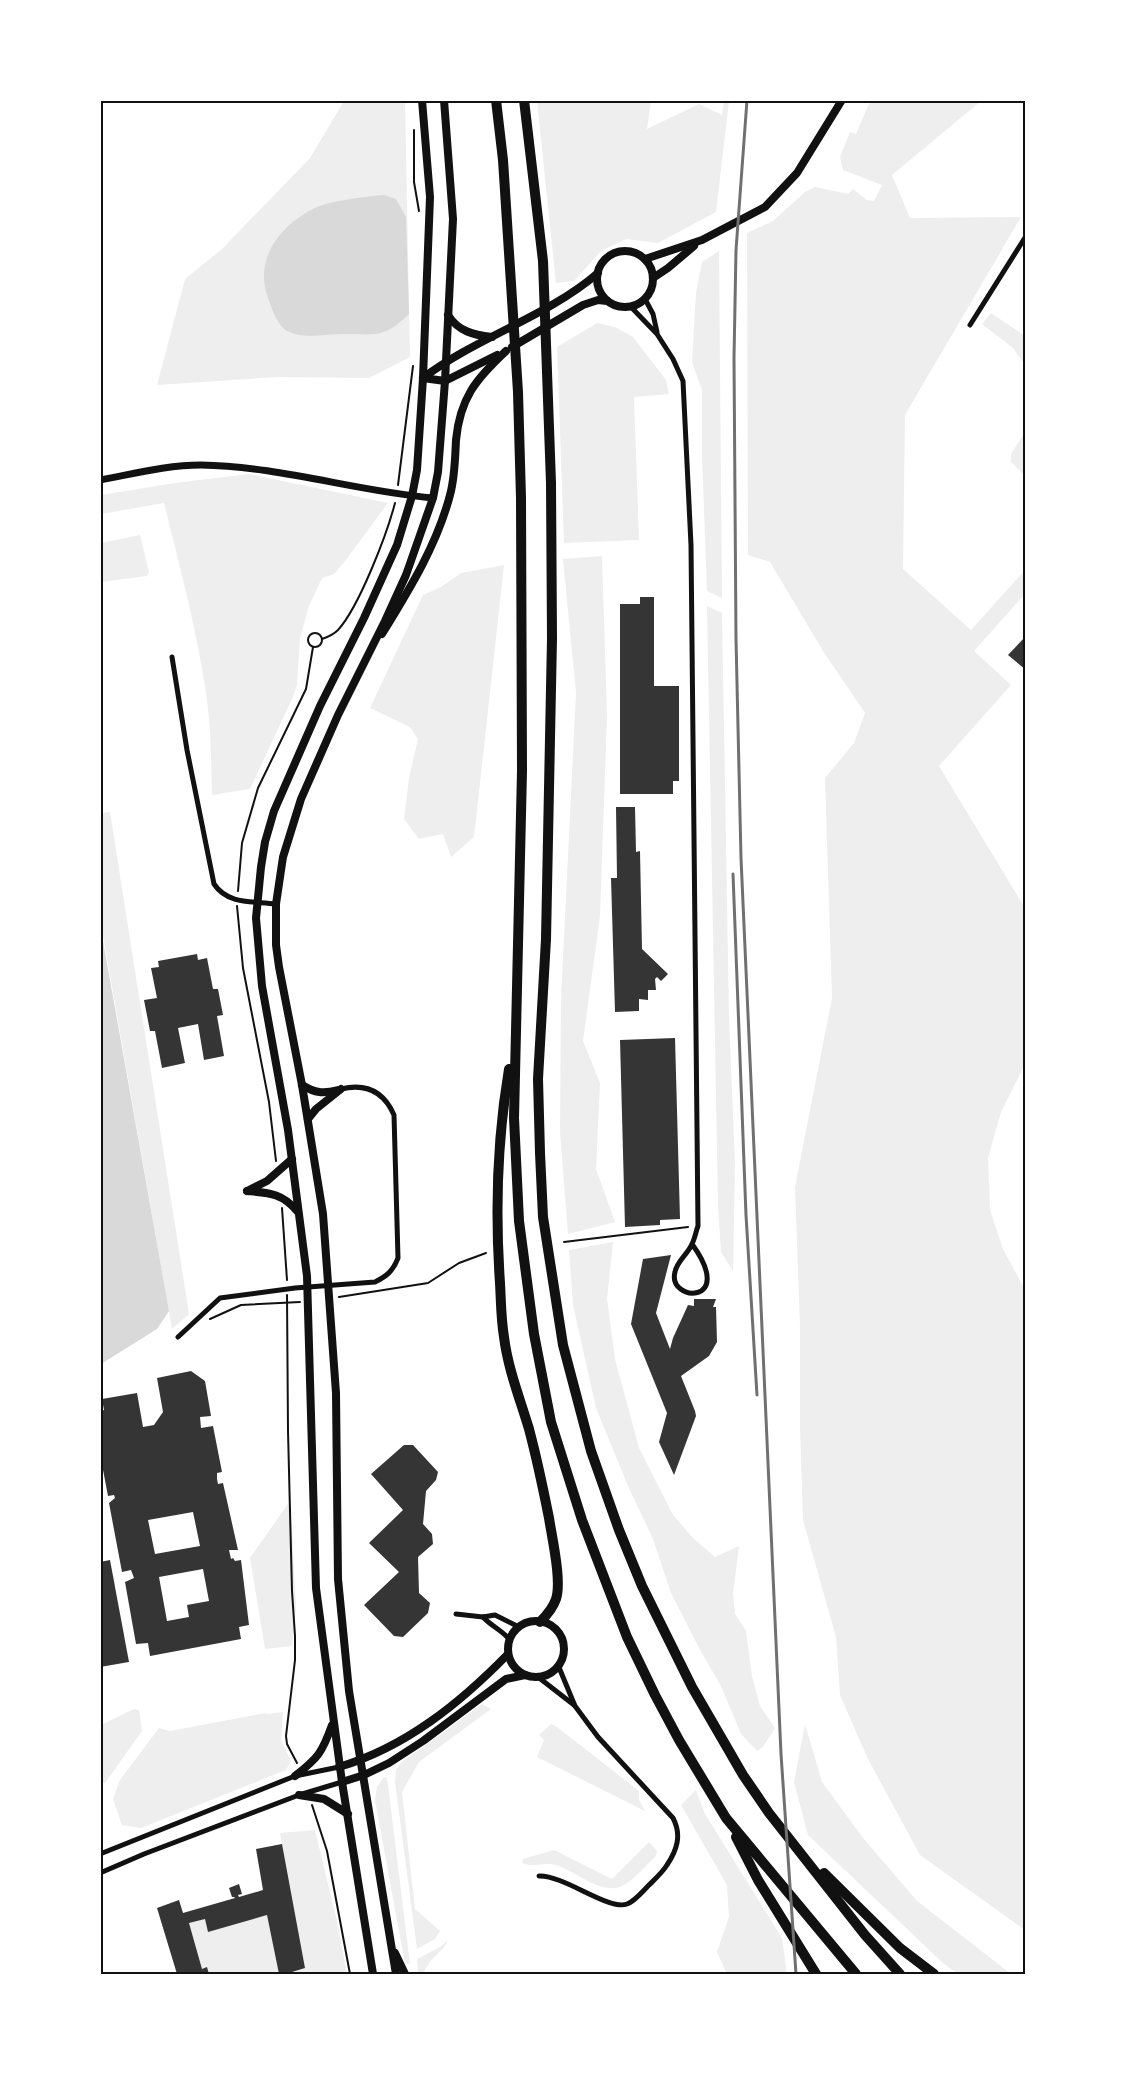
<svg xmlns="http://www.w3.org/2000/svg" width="1126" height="2075" viewBox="0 0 1126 2075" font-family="Mulish,sans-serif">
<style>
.green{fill:#eee}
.water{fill:#d9d9d9}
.building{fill:#353535;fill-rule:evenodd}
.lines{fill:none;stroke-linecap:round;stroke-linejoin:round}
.path{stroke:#111;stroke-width:2}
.minor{stroke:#111;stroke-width:5}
.tertiary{stroke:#111;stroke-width:7}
.secondary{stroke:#111;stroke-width:8}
.primary{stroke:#111;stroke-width:8}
.motorway{stroke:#111;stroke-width:10}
.rail{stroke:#707070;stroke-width:3}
.neatline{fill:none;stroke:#111;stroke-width:2}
</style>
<rect width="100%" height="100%" fill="#fff"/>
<g class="green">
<polygon points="344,101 405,101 410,357 369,378 277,377 157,385 185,279 222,249 310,158"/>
<polygon points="537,101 651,101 647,129 699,104 722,115 724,101 729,101 716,212 658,243 626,239 601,251 574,281 556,283"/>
<polygon points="870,101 981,101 892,175 910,218 1021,217 905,415 903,569 971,630 1025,570 1025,594 974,651 1011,685 939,766 1025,908 1025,1064 1001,1112 988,1158 990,1210 1003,1249 1026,1292 1025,1930 920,1855 868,1759 840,1695 836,1637 803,1520 800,1427 800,1326 795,1187 832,998 825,778 854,743 865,713 823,651 770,562 748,555 747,233 773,221 805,192 815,187 848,194 853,189 867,200 874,201 882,185 843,170 840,157 850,132 856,134"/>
<polygon points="719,251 722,598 707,591 702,456 702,390 692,362 696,293 702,262"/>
<polygon points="991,313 1025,336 1025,365 1013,348 982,324"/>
<polygon points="597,323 615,327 633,337 666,380 669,394 634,397 639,540 564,543 557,347"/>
<polygon points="1025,432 1025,476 1011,462 1011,454"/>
<path d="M249 474 388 503 345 561 334 574 322 578 309 606 300 638 297 685 292 699 250 789 212 795C211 759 211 722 205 686 195 624 179 563 164 503L101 514V495L175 483Z"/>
<polygon points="140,535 149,572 147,576 101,582 101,543"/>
<polygon points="602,556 607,716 600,916 583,1041 600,1083 596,1169 615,1222 568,1234 560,1132 561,998 576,693 563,559"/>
<polygon points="504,565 474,837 451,857 443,834 419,839 404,819 409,778 418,739 410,727 370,708 423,595 441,587 461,573"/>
<polygon points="707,606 722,613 729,1017 735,1164 733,1271 721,1252 718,1205"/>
<polygon points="110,812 189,1314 172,1329 101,924 101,813"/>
<polygon points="613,1242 607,1299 615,1359 639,1448 673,1515 693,1538 715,1557 739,1546 733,1594 735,1614 746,1631 752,1676 760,1706 775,1728 763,1747 757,1751 741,1734 721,1686 699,1648 671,1593 653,1539 628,1486 596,1408 573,1305 569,1250"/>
<polygon points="288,1504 292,1527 296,1609 292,1646 265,1649 250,1558"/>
<polygon points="482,1704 491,1709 419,1762 402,1792 415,1909 440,1931 435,1939 417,1949 395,1782 396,1770 402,1762"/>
<polygon points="134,1709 139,1710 142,1731 105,1783 101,1782 101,1725"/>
<polygon points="283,1712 281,1740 291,1761 286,1770 141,1828 122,1825 113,1799 120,1780 159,1728 170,1731 265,1713 268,1714"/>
<polygon points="551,1724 557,1727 639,1791 639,1800 645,1811 537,1757 544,1740 539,1735"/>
<polygon points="805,1724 822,1782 863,1838 917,1901 1011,1974 958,1974 943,1963 808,1835 794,1782"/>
<polygon points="384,1777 387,1778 388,1785 410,1964 405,1964 375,1800 377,1787"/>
<polygon points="696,1790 705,1814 782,1938 787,1974 727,1974 717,1952 729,1917 727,1885 681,1805"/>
<polygon points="315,1830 337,1921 347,1974 293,1974 292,1972 305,1968 280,1833"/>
<path d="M649 1842 657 1851 656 1856C646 1865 636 1878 624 1885 604 1897 578 1873 559 1866 546 1861 534 1868 522 1863L523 1859 554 1850 612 1879Z"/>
<polygon points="267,1915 279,1974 209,1974 207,1967 202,1969 189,1923 205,1919 208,1931"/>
<path d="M448 1940C443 1953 427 1959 424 1974H418L417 1959 440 1947Z"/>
</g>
<g class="water">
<path d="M384 195 396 199 406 217 409 314C383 339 377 334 343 334 327 334 304 339 289 332 277 326 272 309 268 298 253 258 282 223 317 207 332 201 367 196 384 195Z"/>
<polygon points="100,924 169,1311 157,1329 101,1364"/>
</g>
<g class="building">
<polygon points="640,597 654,597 654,686 679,686 679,781 673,781 673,794 620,794 620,604 640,604"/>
<polygon points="1026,636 1026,670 1008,655"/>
<polygon points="616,807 635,807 636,852 640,851 642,949 668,974 661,981 657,977 655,979 656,990 648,990 648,1000 639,999 639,1011 615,1012 611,878 617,878"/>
<polygon points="197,954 198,960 207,958 213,989 218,989 223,1015 217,1016 224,1056 204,1060 198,1024 178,1028 185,1063 162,1068 155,1031 150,1031 144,1000 157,998 151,968 159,967 158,961"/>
<polygon points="675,1038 680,1219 660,1220 660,1225 625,1227 620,1040"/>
<polygon points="671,1255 656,1313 670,1349 673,1338 688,1305 694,1306 694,1299 716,1299 713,1307 716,1307 717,1342 709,1356 681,1376 695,1411 696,1416 674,1475 659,1442 667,1413 631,1324 643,1259"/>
<path d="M191 1371 205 1381 211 1416 200 1417 201 1428 213 1426 222 1472 217 1473V1479L218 1484 223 1483 238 1550H229L231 1559 233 1558 235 1561 241 1560 249 1625 239 1627 241 1639 150 1656 148 1643 136 1644 125 1582 134 1578 131 1570 122 1572 109 1503 115 1498 114 1495 108 1496 100 1454V1411L104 1410 102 1399 137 1393 143 1427 154 1425 163 1412 157 1378ZM193 1512 200 1546 155 1554 148 1520ZM203 1569 209 1601 187 1605 189 1617 167 1621 159 1577Z"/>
<polygon points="404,1445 413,1445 438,1472 436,1480 426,1491 423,1524 432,1534 433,1544 418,1557 419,1593 430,1603 428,1613 403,1637 394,1636 364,1605 399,1572 369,1543 403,1510 371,1474"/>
<polygon points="110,1560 129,1662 100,1667 100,1562"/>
<polygon points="282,1844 305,1968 292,1972 293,1974 279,1974 267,1915 208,1932 205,1919 189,1923 202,1969 207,1967 209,1974 177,1974 157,1908 179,1900 183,1913 235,1898 234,1897 232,1897 229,1888 239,1884 242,1894 238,1895 239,1897 263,1890 256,1849"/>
</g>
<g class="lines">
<g class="path">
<polyline points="414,130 414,182 419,211"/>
<polyline points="398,485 413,366"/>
<circle cx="315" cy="640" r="7"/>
<path d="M322 639C328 637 333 635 338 630 359 607 387 534 395 503"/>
<polyline points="238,891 242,843 258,788 306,689 313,647"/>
<polyline points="237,906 243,968 269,1102 276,1161"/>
<polyline points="282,1208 287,1280"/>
<polyline points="564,1242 688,1227"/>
<polyline points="287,1295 288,1431 292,1591 295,1636 295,1660 286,1736 287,1744 297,1763"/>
<polyline points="339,1297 428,1283 459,1263 486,1253"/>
<polyline points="210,1319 241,1305 300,1302"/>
<polyline points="312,1805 327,1851 350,1974"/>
</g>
<g class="minor">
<polyline points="645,299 653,314 657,332"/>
<path d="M631 307 657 334 673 359 683 381 691 545 698 1226C696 1231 695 1238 692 1244 688 1254 677 1261 675 1272 667 1302 737 1306 692 1244"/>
<polyline points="970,325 1026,236"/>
<path d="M172 657 187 750 214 884C228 905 253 901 276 904"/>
<path d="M178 1337 220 1298 295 1288 375 1282C387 1276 393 1271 398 1258L394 1115C384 1092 366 1083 341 1089"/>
<polyline points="456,1614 483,1617 495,1615 519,1627"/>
<path d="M483 1617C491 1626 502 1630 510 1640"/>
<polyline points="538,1677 574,1705"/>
<polyline points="100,1854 295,1776 339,1767"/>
<polyline points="100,1873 144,1854 299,1795 342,1782"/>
<path d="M539 1876C564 1875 609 1911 627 1904 635 1901 642 1892 648 1886 655 1879 662 1873 667 1865 677 1850 682 1835 673 1818L598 1737 575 1706 558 1665"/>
</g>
<path class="tertiary" d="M100 480C133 474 167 465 201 465 279 466 355 491 433 498"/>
<g class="secondary">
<circle cx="625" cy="279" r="28"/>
<polyline points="645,259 702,240 765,207 797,173 842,100"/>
<polyline points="653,278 668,268 694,246"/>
<polyline points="512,347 583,305 598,300 607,301"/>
<path d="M423 378C477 337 547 317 598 273"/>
<polyline points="423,378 445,381 497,355"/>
<path d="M382 634C409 590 437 545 450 495 455 477 455 458 456 440 460 398 476 379 506 351"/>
</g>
<g class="primary">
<path d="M448 315C458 331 473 335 492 337"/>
<path d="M302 1085C315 1093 323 1094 338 1090"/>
<polyline points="308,1119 316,1109 341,1089"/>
<path d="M247 1191C269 1193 282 1193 297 1211"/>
<polyline points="247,1191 267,1181 292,1159"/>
<circle cx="536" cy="1649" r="28"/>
<path d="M339 1767C406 1747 460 1703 508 1654"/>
<path d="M295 1776C318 1758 322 1753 332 1725"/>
<polyline points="342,1782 364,1775 389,1763 423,1741 506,1679 525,1675"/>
<polyline points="299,1795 324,1799 348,1814"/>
<polyline points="395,1953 405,1974"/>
<polyline points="373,1974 342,1782 316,1588 307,1276 288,1130 262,986 256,918 261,867 265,842 274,811 320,706 364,618 397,545 412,496 417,470 423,378 430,197 422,100"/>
<polyline points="396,1974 349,1691 338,1579 336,1393 323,1214 302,1085 279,967 276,945 276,904 283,857 301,799 338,715 385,621 406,575 433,498 438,472 445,381 453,219 444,100"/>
</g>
<g class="motorway">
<polyline points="496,100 503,160 518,392 521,498 522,771 514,1118 519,1221 534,1334 551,1422 582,1520 627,1637 655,1695 679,1740 726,1818 856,1974"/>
<polyline points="524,100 543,261 551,483 552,638 546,939 538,1079 540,1153 543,1217 563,1345 591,1451 619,1530 642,1586 692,1687 743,1775 769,1813 865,1935 900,1974"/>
<path d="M509 1069C497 1140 495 1211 500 1283 501 1301 501 1319 504 1337 508 1369 520 1399 529 1429 537 1459 543 1488 549 1518 552 1538 562 1581 556 1599 553 1608 547 1615 540 1622"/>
<polyline points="736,1837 758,1880 816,1974"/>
<polyline points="824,1873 900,1948 934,1974"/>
</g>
<g class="rail">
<polyline points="747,100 736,250 734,358 736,639 741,858 781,1754 796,1974"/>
<polyline points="733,874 746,1215 757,1395"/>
</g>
</g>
<rect width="1126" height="2075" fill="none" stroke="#ffffff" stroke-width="204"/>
<rect x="102" y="102" width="922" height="1871" class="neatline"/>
</svg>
